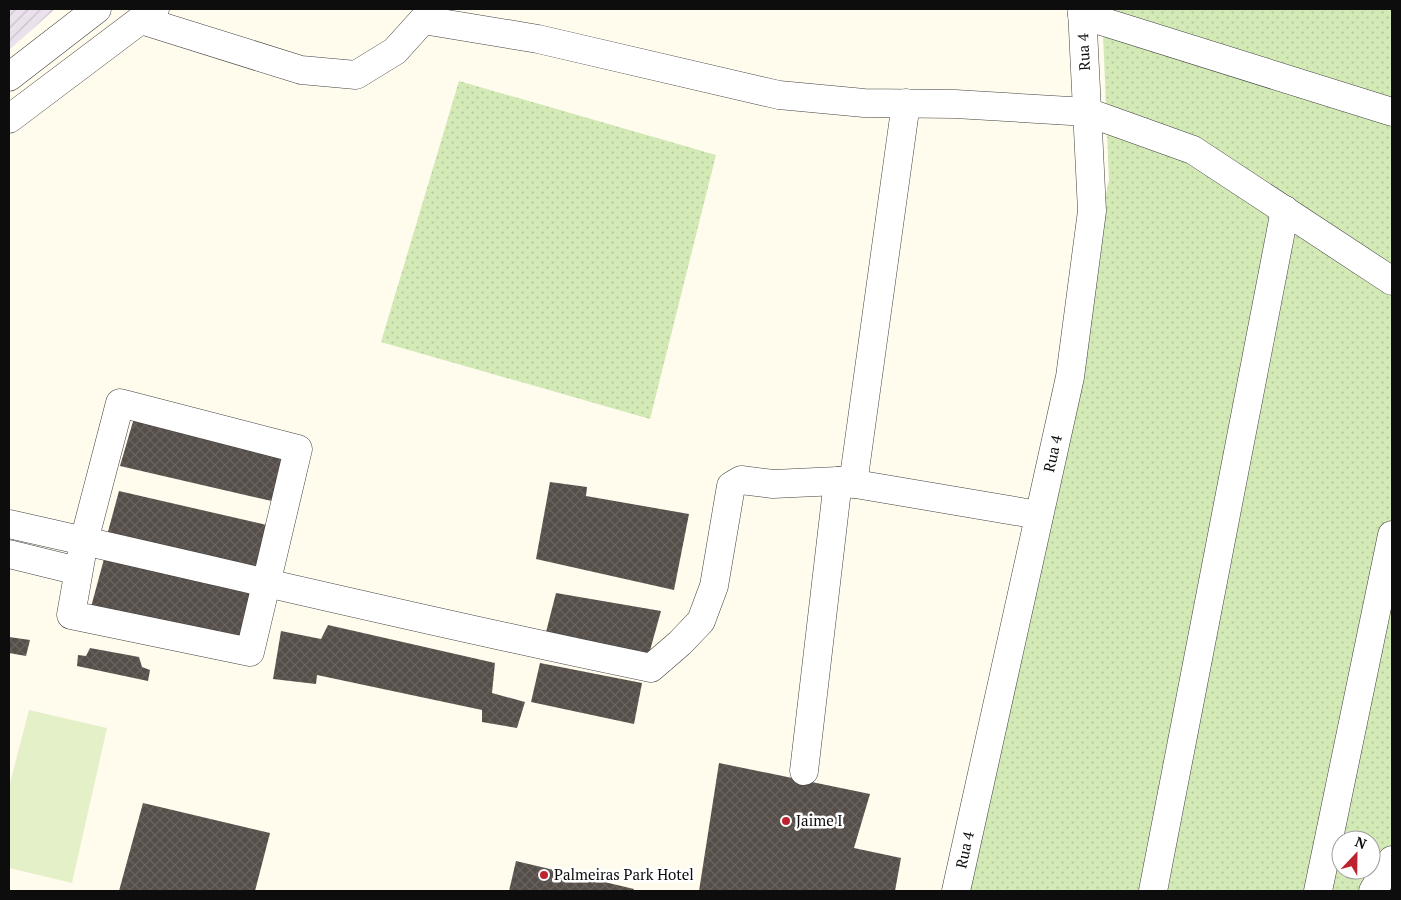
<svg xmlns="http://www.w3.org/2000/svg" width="1401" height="900" viewBox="0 0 1401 900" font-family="'PT Serif',serif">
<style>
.industrial{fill:url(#industrial-furrows)}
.grass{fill:url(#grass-dots);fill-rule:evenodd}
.pitch{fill:#e4f1c8}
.building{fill:url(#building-cross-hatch)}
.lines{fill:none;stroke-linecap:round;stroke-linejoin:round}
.minor-casing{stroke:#404040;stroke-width:29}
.minor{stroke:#fff;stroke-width:28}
.poi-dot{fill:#bf222f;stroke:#fff;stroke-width:2}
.labels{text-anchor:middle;stroke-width:5;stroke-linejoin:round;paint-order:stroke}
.street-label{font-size:15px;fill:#0d0d0d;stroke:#fff}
.poi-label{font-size:15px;fill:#0d0d0d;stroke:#fff;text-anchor:start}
</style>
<defs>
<pattern id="industrial-furrows" width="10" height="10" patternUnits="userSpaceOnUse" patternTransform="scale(1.25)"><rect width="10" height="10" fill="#eae1ec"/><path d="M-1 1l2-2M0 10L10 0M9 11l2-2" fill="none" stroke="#c8c0c9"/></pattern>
<pattern id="grass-dots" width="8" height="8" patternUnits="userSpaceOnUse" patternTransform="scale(1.25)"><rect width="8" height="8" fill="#d3eab6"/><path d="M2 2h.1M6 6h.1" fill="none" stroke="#b4c89b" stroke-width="1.8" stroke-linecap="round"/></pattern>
<pattern id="building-cross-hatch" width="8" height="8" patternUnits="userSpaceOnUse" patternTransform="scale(1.25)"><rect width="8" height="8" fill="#564e49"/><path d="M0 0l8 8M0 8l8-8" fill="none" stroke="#69635f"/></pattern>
</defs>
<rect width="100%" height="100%" fill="#fffbed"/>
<polygon class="industrial" points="9,9 55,9 9,50"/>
<g class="grass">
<path d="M1102 9H1392V891H966L1039 515 1109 180ZM1341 840H1371V870H1341Z"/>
<polygon points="459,81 716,155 650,419 381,342"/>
</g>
<polygon class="pitch" points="29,710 107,728 72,883 9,868 9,787"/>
<g class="building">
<polygon points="134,418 285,453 276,502 120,466"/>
<polygon points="550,482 587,487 586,496 689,514 674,590 536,559"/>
<polygon points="119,491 271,526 262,575 106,539"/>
<polygon points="104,559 256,594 247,643 91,607"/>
<polygon points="556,593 661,611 649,654 546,632"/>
<polygon points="328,625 495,663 492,693 525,702 517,728 482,722 482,710 317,675 316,684 273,679 281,631 321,639"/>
<polygon points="9,637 30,640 26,656 9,653"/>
<polygon points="90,648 139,657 142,667 150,670 148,681 77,666 78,655 86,656"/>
<polygon points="540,663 642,683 634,724 531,702"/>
<polygon points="719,763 870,794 854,848 901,858 895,891 699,891"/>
<polygon points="143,803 270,833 255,891 119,891"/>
<polygon points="516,861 634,889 633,891 509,891"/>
</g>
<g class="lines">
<defs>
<g id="minor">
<polyline points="1082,15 1392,112"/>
<polyline points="141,20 301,70 356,75 395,51 423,20 538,39 779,95 864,103 955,104 1087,112 1193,150 1392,281"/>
<polyline points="9,77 97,9"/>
<polyline points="9,119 155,9"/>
<polygon points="120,403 298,449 250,652 71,615 84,541"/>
<polyline points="853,484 906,103"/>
<path d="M9 524C223 572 436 624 651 668L680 643 701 621 714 586 731 486 741 480 773 484 838 481 1039 515"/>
<polyline points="9,554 78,571"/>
<polyline points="804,771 838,481"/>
<path id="s1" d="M956 891 1070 377 1092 211 1082 9"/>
<polyline points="1153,891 1285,210"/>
<polyline points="1318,891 1392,535"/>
<polyline points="1373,891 1392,860"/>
</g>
</defs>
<use href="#minor" class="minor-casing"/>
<use href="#minor" class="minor"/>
</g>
<g class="poi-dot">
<circle cx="786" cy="821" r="5"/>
<circle cx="544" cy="875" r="5"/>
</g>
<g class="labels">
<g class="street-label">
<text transform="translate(1084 52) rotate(-93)" y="5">Rua 4</text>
<text dy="5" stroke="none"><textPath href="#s1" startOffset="448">Rua 4</textPath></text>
<text dy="5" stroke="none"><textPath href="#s1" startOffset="42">Rua 4</textPath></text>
</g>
<g class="poi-label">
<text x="796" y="826">Jaime I</text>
<text x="554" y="880">Palmeiras Park Hotel</text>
</g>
</g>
<rect width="1401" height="900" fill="none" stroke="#0d0d0d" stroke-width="20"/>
<g transform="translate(1356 855) rotate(22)"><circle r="24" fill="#ffffff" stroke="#9e9e9e"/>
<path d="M0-4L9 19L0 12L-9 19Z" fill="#bf222f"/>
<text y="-8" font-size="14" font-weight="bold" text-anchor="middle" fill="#0d0d0d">N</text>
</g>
</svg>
